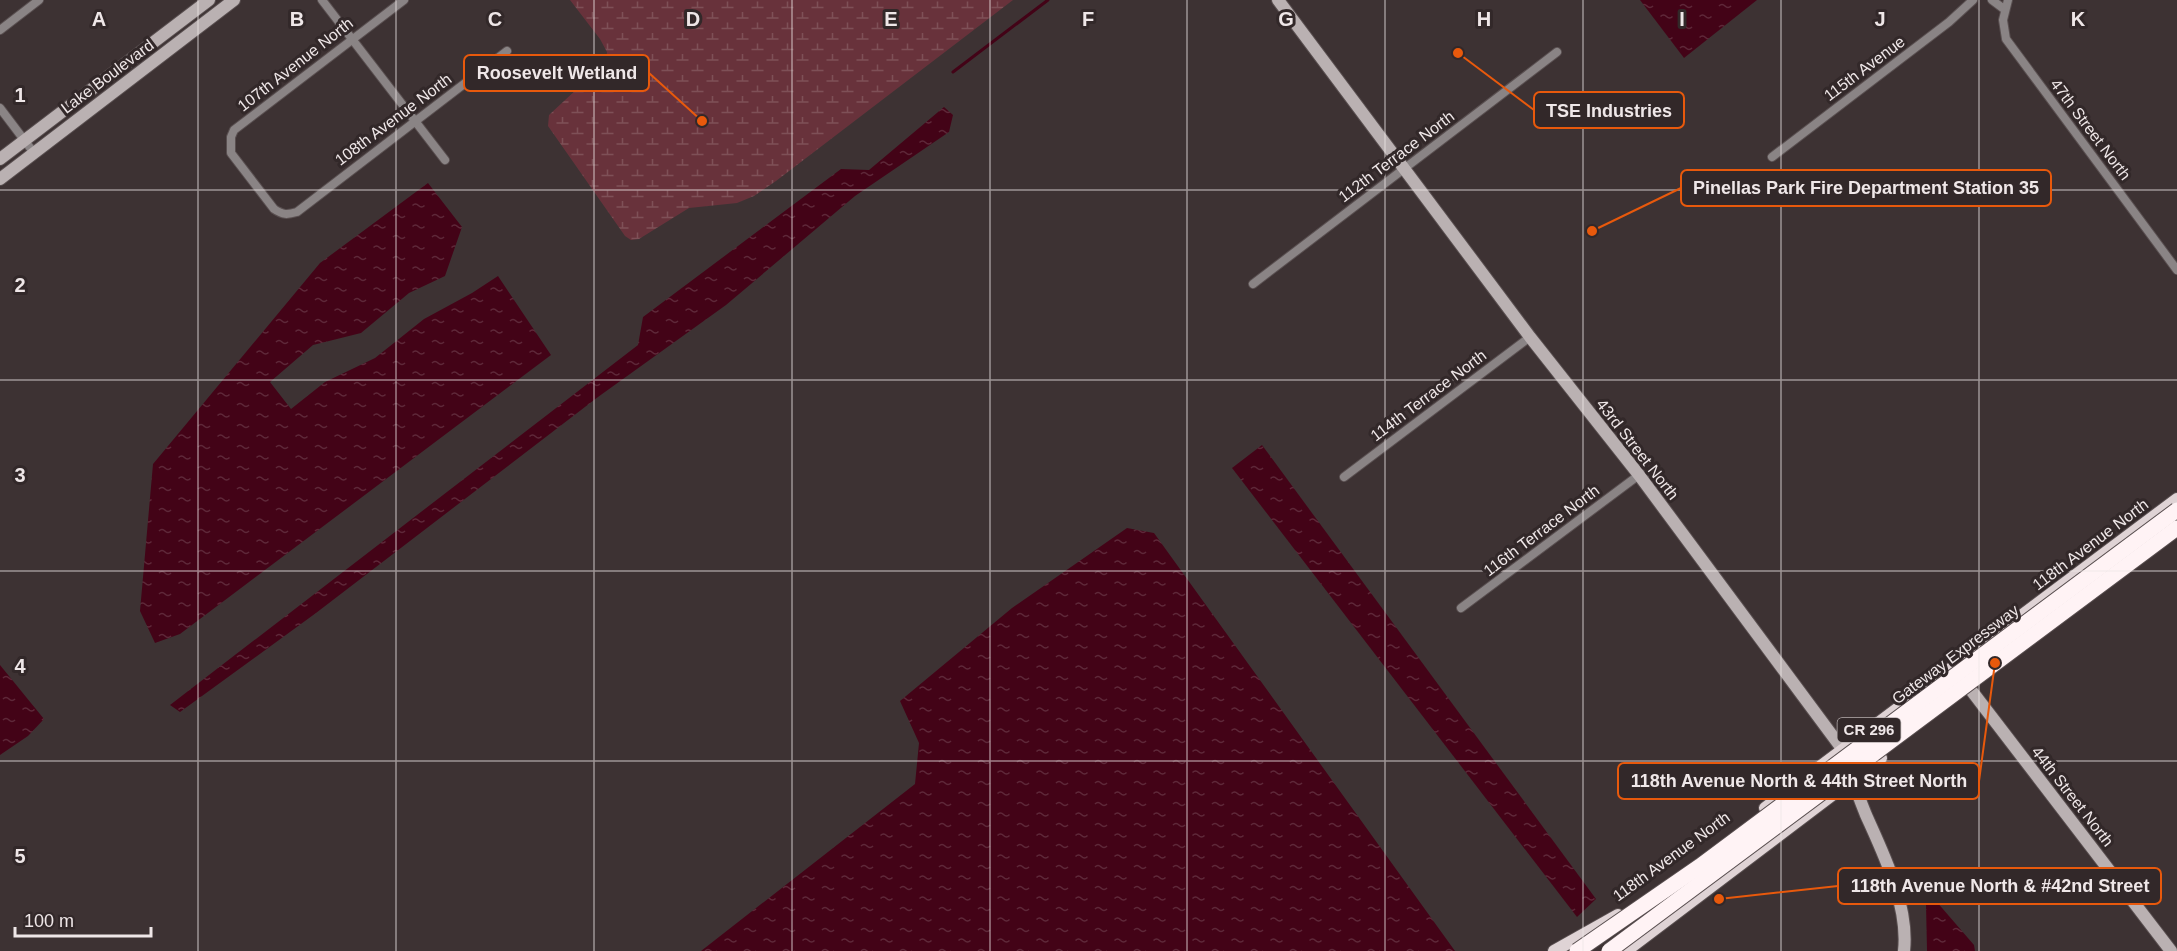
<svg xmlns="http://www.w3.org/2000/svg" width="2177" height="951" viewBox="0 0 2177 951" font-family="Arial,sans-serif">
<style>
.wetland{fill:url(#wetland-marsh)}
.water{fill:url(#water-ripples)}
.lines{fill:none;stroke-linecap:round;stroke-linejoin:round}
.stream{stroke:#430317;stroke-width:3}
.street-casing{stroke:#594f50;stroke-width:10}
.secondary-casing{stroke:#594f50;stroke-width:14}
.primary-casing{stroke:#594f50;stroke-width:14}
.street{stroke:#8a8485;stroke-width:8}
.secondary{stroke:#bab1b2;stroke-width:12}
.primary{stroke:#dfd3d5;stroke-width:12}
.highway-bridge-casing{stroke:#594f50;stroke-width:17;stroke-linecap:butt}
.highway-bridge{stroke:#fff3f5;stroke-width:15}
.grid{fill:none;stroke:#efe7e8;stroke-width:1.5;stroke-opacity:0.55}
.labels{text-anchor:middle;stroke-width:6;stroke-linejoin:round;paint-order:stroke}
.shield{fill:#322829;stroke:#b6aeaf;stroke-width:1.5}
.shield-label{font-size:15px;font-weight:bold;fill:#efe7e8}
.street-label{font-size:16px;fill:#efe7e8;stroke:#322829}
.grid-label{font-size:20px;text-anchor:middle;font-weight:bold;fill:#efe7e8;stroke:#322829;stroke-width:6;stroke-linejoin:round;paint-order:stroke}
.leader{fill:none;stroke:#e8590c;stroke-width:2}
.callout-dot{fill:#e8590c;stroke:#322829;stroke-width:2}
.callout{fill:#322829;stroke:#e8590c;stroke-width:2}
.callout-label{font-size:18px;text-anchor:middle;font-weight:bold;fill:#efe7e8}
</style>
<defs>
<pattern id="wetland-marsh" width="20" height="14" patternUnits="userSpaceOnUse" patternTransform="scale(1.5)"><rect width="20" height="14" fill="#68323b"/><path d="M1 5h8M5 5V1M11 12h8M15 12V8" fill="none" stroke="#7e5057"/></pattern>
<pattern id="water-ripples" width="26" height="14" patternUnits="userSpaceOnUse" patternTransform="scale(1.5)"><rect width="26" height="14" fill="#430317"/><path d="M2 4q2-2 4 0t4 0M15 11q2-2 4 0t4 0" fill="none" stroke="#5e2839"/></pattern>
</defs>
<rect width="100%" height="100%" fill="#3d3233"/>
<polygon class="wetland" points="570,0 1013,0 776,181 754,196 737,203 689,208 639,239 631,240 625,236 548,126 549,115 578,88 599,73 606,63 607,52 600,39"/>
<g class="water">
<polygon points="1640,0 1757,0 1684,58"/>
<polygon points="944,107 953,115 949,132 855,196 726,305 598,397 316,613 180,712 170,705 638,345 643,317 841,169 869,170"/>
<polygon points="428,183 462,227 445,276 409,293 361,333 313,345 270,382 291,409 325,382 375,358 424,319 472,293 498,276 551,355 180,634 155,643 140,611 153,464 320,263"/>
<polygon points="1262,445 1596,899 1577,917 1232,468"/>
<polygon points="1127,528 1154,533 1455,951 701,951 915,784 919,743 900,701 1012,608"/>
<polygon points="0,665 44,719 28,736 0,755"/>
<polygon points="1936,901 1974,945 1975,951 1927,951 1926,904"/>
</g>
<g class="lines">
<polyline class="stream" points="953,72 1048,0"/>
<defs>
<g id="street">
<polyline points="322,0 445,160"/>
<path d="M404 0 234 130 231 137V153L274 209C283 215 287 215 297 212L507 51"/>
<polyline points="1992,0 2004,9"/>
<polyline points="2008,0 2003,20 2006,39 2177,270"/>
<polyline points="0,30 39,0"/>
<polyline points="0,108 34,153"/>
<polyline points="1772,157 1949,22 1973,0"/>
<polyline points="1253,284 1557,52"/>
<polyline points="1344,477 1530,337"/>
<polyline points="1461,608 1639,475"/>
</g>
<g id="secondary">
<path d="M1278 0 1530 337 1639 475 1843 750C1850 772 1857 793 1866 815 1884 855 1909 906 1904 951"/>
<polyline points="0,159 209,0"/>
<polyline points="0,179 234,0"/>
<polyline points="1971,690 2171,951"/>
</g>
<g id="primary">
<polyline points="1765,808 2177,499"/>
<polyline points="1554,951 1618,915"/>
<polyline points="1626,951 1881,758"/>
</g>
</defs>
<use href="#street" class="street-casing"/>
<use href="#secondary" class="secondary-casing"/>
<use href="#primary" class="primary-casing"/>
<use href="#street" class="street"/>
<use href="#secondary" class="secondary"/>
<use href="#primary" class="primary"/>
<defs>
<g id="highway-bridge">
<polyline points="1577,951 1700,866 2177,510"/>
<polyline points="1609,951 2177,528"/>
</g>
</defs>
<use href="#highway-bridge" class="highway-bridge-casing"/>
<use href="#highway-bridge" class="highway-bridge"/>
</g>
<path class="grid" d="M198 0V951M396 0V951M594 0V951M792 0V951M990 0V951M1187 0V951M1385 0V951M1583 0V951M1781 0V951M1979 0V951M0 190H2177M0 380H2177M0 571H2177M0 761H2177"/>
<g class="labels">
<rect class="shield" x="1837.5" y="718" width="63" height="24" rx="4.5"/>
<g class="shield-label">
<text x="1869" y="735">CR 296</text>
</g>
<g class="street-label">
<text transform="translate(295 64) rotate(-38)" y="6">107th Avenue North</text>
<text transform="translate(1864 68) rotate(-37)" y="6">115th Avenue</text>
<text transform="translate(107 76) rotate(-37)" y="6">Lake Boulevard</text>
<text transform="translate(393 119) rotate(-37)" y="6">108th Avenue North</text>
<text transform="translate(2091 129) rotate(53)" y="6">47th Street North</text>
<text transform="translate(1396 156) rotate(-37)" y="6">112th Terrace North</text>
<text transform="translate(1428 395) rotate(-37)" y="6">114th Terrace North</text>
<text transform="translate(1638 449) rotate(52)" y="6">43rd Street North</text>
<text transform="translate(1541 530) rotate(-37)" y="6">116th Terrace North</text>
<text transform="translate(2090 544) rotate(-37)" y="6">118th Avenue North</text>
<text transform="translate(1955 654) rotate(-37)" y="6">Gateway Expressway</text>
<text transform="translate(2073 796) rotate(52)" y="6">44th Street North</text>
<text transform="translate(1671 856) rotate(-36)" y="6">118th Avenue North</text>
</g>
</g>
<g class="grid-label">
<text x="99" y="26">A</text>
<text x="297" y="26">B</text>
<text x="495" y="26">C</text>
<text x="693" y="26">D</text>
<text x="891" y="26">E</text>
<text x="1088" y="26">F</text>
<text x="1286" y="26">G</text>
<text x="1484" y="26">H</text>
<text x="1682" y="26">I</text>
<text x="1880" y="26">J</text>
<text x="2078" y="26">K</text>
<text x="20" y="102">1</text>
<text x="20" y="292">2</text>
<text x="20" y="482">3</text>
<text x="20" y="673">4</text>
<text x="20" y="863">5</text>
</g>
<path class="leader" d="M702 121L649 73M1458 53L1534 110M1592 231L1681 188M1995 663L1979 781M1719 899L1838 886"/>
<g class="callout-dot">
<circle cx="702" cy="121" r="6"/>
<circle cx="1458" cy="53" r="6"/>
<circle cx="1592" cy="231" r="6"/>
<circle cx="1995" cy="663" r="6"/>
<circle cx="1719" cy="899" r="6"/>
</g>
<g class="callout">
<rect x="464" y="55" width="185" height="36" rx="6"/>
<rect x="1534" y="92" width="150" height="36" rx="6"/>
<rect x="1681" y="170" width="370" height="36" rx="6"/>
<rect x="1618" y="763" width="361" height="36" rx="6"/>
<rect x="1838" y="868" width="323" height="36" rx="6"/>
</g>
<g class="callout-label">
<text x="557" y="79">Roosevelt Wetland</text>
<text x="1609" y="117">TSE Industries</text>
<text x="1866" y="194">Pinellas Park Fire Department Station 35</text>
<text x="1799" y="787">118th Avenue North &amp; 44th Street North</text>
<text x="2000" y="892">118th Avenue North &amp; #42nd Street</text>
</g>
<path d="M15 927v9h136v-9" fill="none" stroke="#efe7e8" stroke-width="3"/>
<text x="24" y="927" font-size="18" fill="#efe7e8" stroke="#322829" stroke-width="4.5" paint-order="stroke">100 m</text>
</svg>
